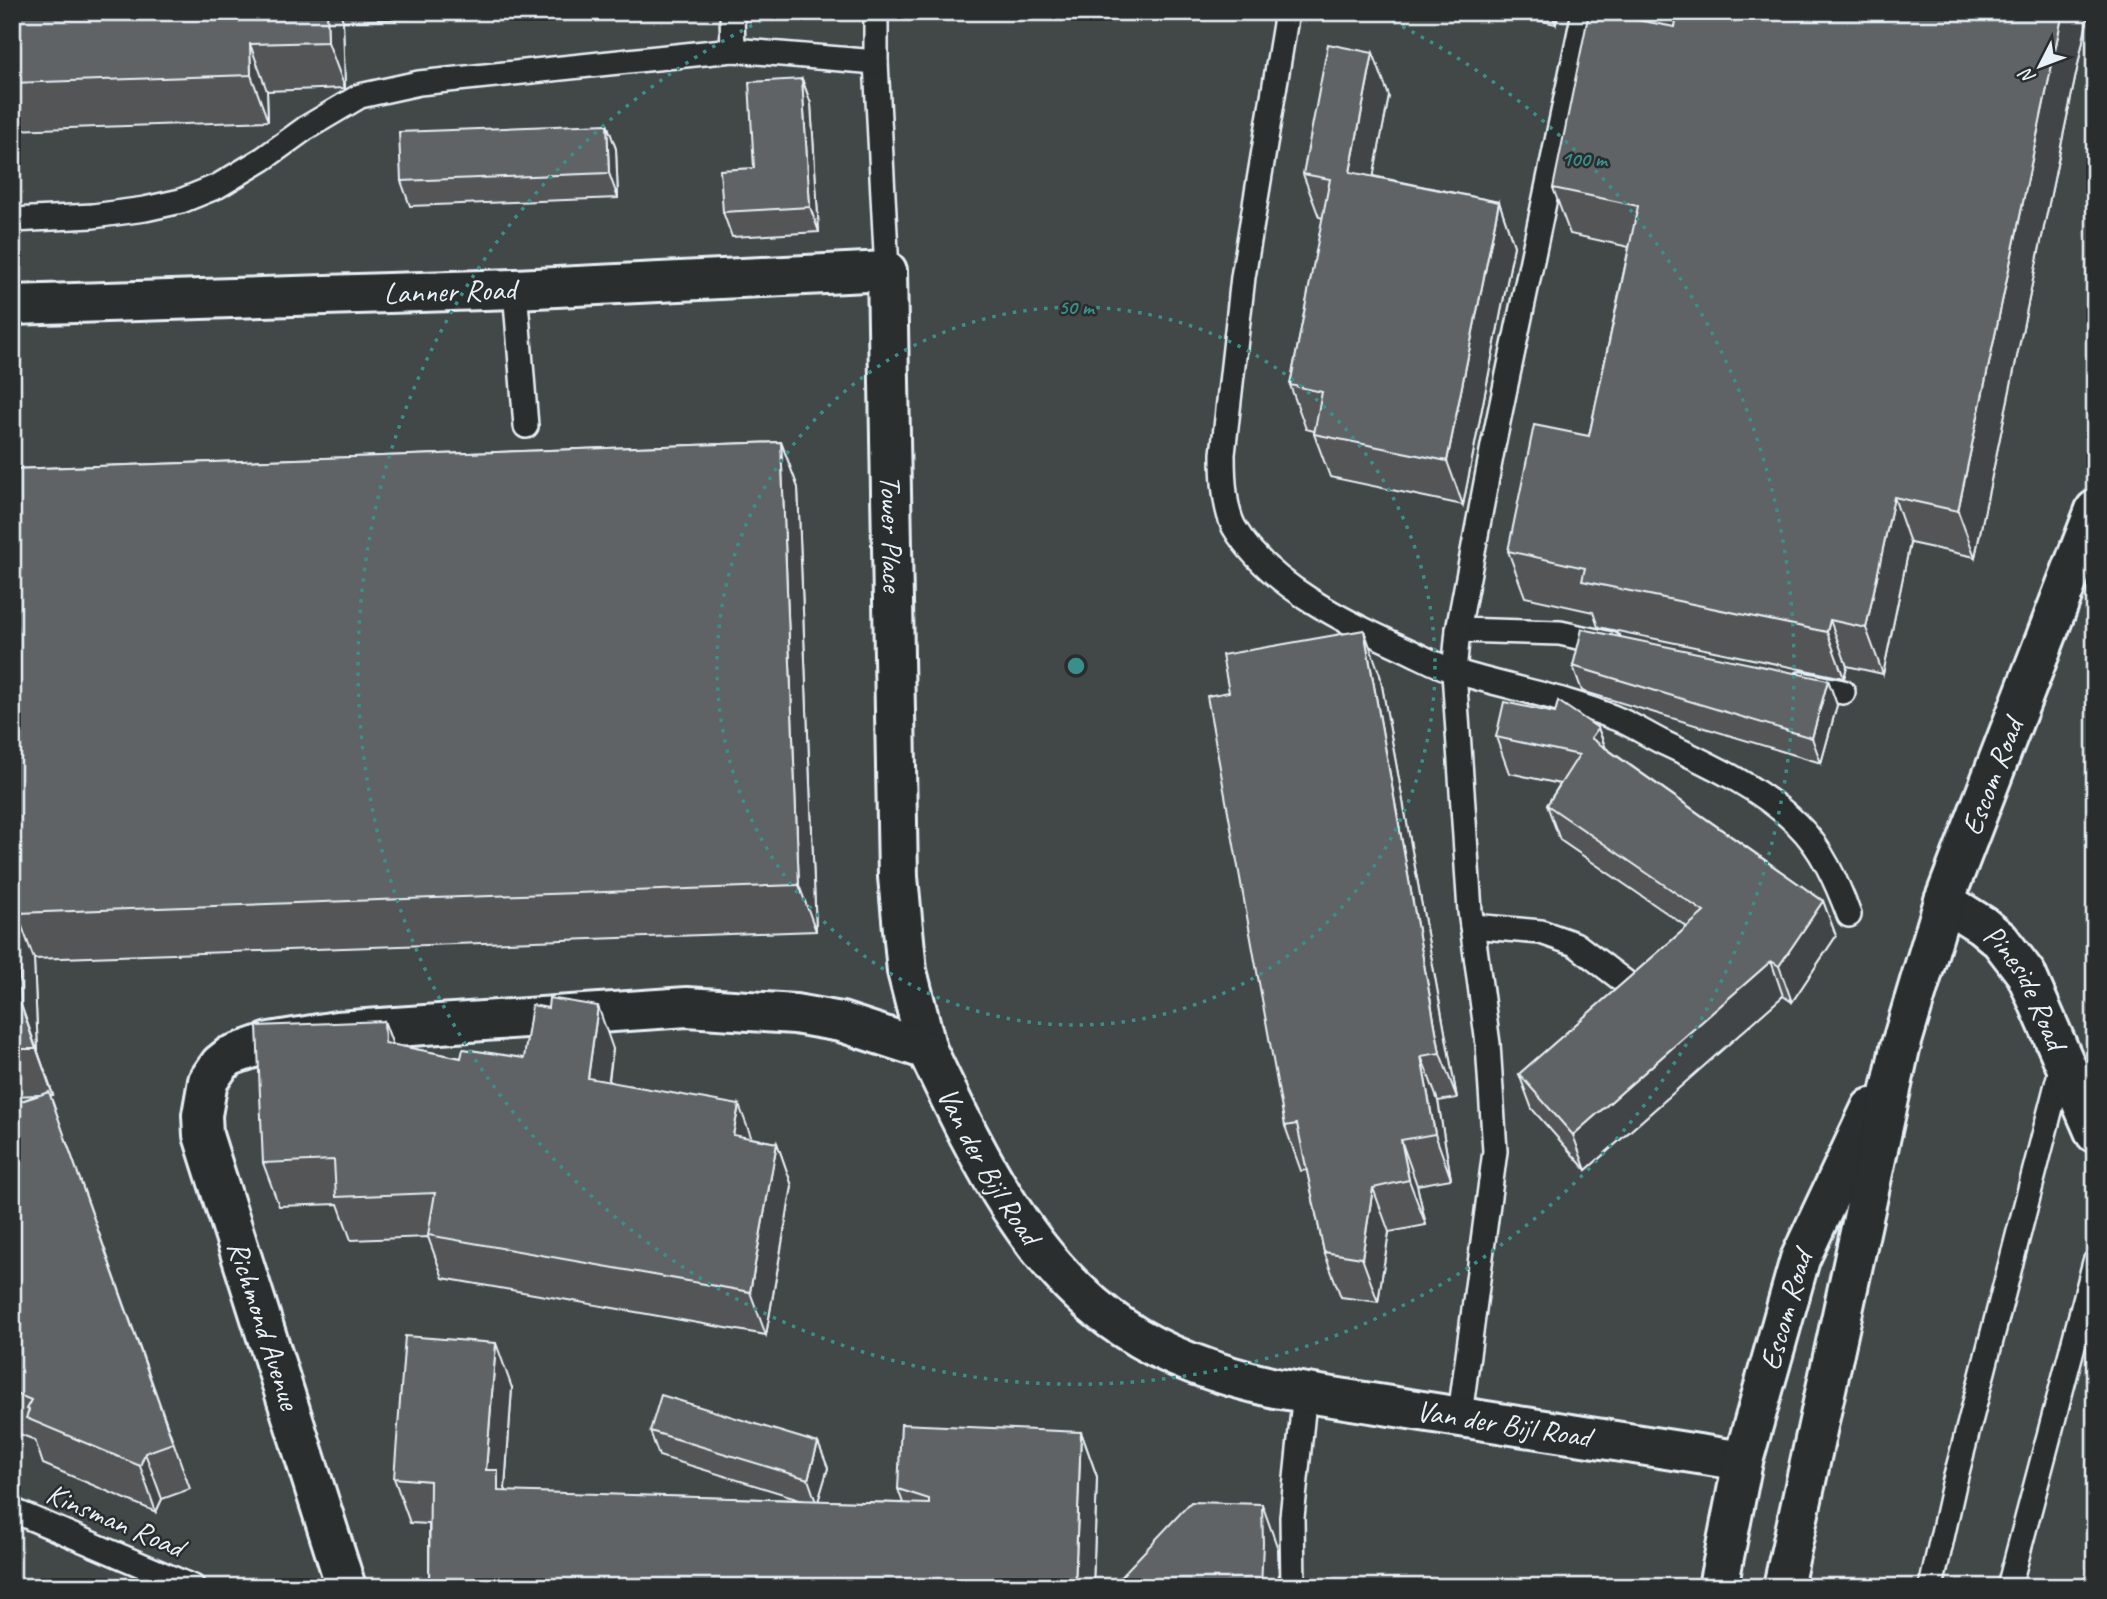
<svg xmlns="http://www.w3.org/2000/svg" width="2107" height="1599" viewBox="0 0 2107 1599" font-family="Caveat,sans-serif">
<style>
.built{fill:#424647}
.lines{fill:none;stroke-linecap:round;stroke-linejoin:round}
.lane-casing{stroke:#e8f1f8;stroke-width:28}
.street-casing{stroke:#e8f1f8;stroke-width:44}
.secondary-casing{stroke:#e8f1f8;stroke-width:44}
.lane{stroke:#2a2d2e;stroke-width:23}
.street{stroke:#2a2d2e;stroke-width:38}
.secondary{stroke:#2a2d2e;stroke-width:38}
.wall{fill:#525557;stroke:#e8f1f8;stroke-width:2}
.shaded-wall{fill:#424547;stroke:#e8f1f8;stroke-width:2}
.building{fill:#5f6365;stroke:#e8f1f8;stroke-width:2}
.ring{fill:none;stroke:#3a8f8a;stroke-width:3.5;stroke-dasharray:3.5 7}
.labels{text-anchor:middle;stroke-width:5;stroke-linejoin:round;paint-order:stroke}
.street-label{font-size:30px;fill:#e8f1f8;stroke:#2a2d2e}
.centre{fill:#3a8f8a;stroke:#2a2d2e;stroke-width:3.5}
.ring-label{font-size:21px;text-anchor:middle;font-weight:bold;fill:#3a8f8a;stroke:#2a2d2e;stroke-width:5;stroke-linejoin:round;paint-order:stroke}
</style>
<rect width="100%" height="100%" fill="#35393a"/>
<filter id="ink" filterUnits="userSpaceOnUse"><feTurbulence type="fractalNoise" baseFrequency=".0143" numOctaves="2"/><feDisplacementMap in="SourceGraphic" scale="14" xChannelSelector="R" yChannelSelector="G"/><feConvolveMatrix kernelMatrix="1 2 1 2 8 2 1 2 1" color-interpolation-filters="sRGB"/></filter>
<g filter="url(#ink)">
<rect class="built" x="12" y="12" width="2083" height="1575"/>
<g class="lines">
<defs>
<g id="lane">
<polyline points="732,12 733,50"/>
<polyline points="876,12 876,62 887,271"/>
<path d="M1287 12 1243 277 1223 454C1223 475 1224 508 1234 527 1269 587 1348 623 1409 651 1424 658 1440 667 1457 672 1509 688 1564 697 1615 718 1631 724 1646 734 1662 742 1709 764 1759 787 1797 824 1822 848 1837 883 1849 915"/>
<polyline points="12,220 93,216 145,209 181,201 218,186 263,159 306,128 360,96 419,83 733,50 876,62"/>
<polyline points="515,289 526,426"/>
<polyline points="1458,630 1560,633 1610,644"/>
<polyline points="1801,684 1843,692"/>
<polyline points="1472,926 1541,932 1575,944 1633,988"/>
<polyline points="1460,1415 1495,1151 1488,1044 1470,911 1454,672 1458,630 1493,446 1584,12"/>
<polyline points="12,1510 193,1587"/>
<polyline points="1293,1587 1292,1517 1305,1392"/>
<polyline points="1931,1587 1954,1484 2063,1061"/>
<polyline points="2009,1587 2095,1262"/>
</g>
<g id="street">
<path id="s1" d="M12 305 515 289 887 271 898 877 907 971 927 1050"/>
<path id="s2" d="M1944 901 1982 925 2000 940 2026 974 2095 1133"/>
<path id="s3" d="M346 1587 203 1135 202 1115 208 1081 220 1064 230 1056 270 1042 337 1031 687 1007 795 1014 841 1022 927 1050C975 1150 1027 1264 1123 1328 1168 1359 1223 1376 1275 1388L1743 1461"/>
</g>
<g id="secondary">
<path id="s4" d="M1718 1587 1743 1461 1800 1259 1871 1108"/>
<path id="s5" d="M1783 1587 1900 1048 1944 901 2095 510"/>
</g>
</defs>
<use href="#lane" class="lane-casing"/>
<use href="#street" class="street-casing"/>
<use href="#secondary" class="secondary-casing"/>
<use href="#lane" class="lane"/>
<use href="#street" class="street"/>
<use href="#secondary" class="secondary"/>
</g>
<g class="wall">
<polygon points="12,12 619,12 343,21 345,88 267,91 268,121 12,130"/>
<polygon points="1500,12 1558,12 1556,24"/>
<polygon points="1678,12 2089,12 1975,557 1910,543 1883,674 1847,666 1844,678 1598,627 1593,612 1525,597 1508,551 1589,436 1629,247 1570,234 1553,188 1675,27"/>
<polygon points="1373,53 1389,96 1373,176 1499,202 1514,246 1463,505 1330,477 1314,434 1314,431 1306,429 1290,385 1323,218 1319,217 1303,174"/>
<polygon points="802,79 811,104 819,232 732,237 723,212 754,168"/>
<polygon points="607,124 616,149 618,198 410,206 401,181"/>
<polygon points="781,442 798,488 816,931 34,959 38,1052 53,1095 50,1095 190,1489 162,1499 156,1512 43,1464 35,1440 12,1431 12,1104 39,1095 12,1096 12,469"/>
<polygon points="1573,666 1828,680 1837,705 1821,763 1582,691"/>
<polygon points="1380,675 1457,1098 1438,1101 1451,1179 1417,1185 1426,1225 1389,1232 1378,1302 1341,1297 1324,1252 1307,1170 1301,1171 1285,1126"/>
<polygon points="1598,728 1606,748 1823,901 1836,936 1792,1002 1783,996 1586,1170 1532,1109 1519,1074 1687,927 1560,840 1547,805 1560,784 1509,773 1496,737"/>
<polygon points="384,1021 393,1045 461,1058 524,1058 613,1049 609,1081 751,1138 777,1143 792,1186 766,1335 443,1278 428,1237 351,1240 338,1204 279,1206 263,1163"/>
<polygon points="512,1388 505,1488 506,1492 803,1500 659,1456 650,1431 818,1443 828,1468 818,1501 903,1503 898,1489 1081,1432 1097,1477 1093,1587 429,1587 429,1524 410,1523 394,1478"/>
</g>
<g class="shaded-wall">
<polygon points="327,12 340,12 343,21 345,88 328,42"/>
<polygon points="1551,12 1558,12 1556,24"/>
<polygon points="2063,12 2089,12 1975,557 1958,511"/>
<polygon points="250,44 267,91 268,121 251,75"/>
<polygon points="1373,53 1389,96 1366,215 1350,172"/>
<polygon points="802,79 811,104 819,232 810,207"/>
<polygon points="607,124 616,149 618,198 609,173"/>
<polygon points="1499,202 1514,246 1463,505 1447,461"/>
<polygon points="781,442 798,488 816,931 799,885"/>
<polygon points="1894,497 1910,543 1883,674 1866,628"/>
<polygon points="1830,620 1847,666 1844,678 1827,632"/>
<polygon points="1364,630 1380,675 1457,1098 1440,1053"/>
<polygon points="1828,680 1837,705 1821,763 1812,738"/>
<polygon points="1598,728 1611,764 1591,738"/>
<polygon points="1823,901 1836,936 1792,1002 1779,966"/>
<polygon points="17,913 34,959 38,1052 53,1095 21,1005"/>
<polygon points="1771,961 1783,996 1586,1170 1573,1135"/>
<polygon points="598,1006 613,1049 603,1120 588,1078"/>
<polygon points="384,1021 400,1064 385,1043"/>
<polygon points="1421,1056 1438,1101 1451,1179 1435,1134"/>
<polygon points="739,1105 755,1147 733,1135"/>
<polygon points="1401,1140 1417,1185 1426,1225 1409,1180"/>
<polygon points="777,1143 792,1186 766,1335 750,1292"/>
<polygon points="1373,1188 1389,1232 1378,1302 1362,1258"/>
<polygon points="496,1343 512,1388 505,1488 515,1515 515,1537 486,1470"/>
<polygon points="1081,1432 1097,1477 1093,1587 1075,1587"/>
<polygon points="818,1443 828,1468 817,1505 808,1479"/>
<polygon points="145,1453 162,1499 156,1512 140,1466"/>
<polygon points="1262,1504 1278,1549 1279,1587 1261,1587"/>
</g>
<g class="building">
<polygon points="12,12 327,12 328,42 250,44 251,75 12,83"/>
<polygon points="1589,12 1595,12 1675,27 1678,12 2063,12 1958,511 1894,497 1866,628 1830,620 1827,632 1582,581 1585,568 1508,551 1534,425 1589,436 1638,206 1553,188"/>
<polygon points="1328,44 1373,53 1350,172 1499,202 1447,461 1314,434 1322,392 1290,385 1330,179 1303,174"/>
<polygon points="802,79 810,207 723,212 720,170 754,168 749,82"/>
<polygon points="607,124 609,173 401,181 399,132"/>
<polygon points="781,442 799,885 17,913 21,1005 36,1049 12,1049 12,469"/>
<polygon points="1582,629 1828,680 1812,738 1573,666"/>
<polygon points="1364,630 1440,1053 1421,1056 1435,1134 1401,1140 1409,1180 1373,1188 1362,1258 1324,1252 1297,1124 1285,1126 1207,696 1229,692 1222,655"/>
<polygon points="1558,701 1598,728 1591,738 1823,901 1779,966 1771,961 1573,1135 1519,1074 1704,912 1547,805 1579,755 1496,737 1504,702 1555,713"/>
<polygon points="549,998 598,1006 588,1078 739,1105 733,1135 777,1143 750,1292 428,1235 435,1193 336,1197 334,1160 263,1163 257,1026 384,1021 385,1043 461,1058 463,1049 524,1058 532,1005 548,1008"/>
<polygon points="49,1092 173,1443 145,1453 140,1466 26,1418 29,1410 26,1409 31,1400 12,1392 12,1104"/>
<polygon points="405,1336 496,1343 486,1470 498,1470 498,1491 929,1504 929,1499 898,1489 901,1424 1081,1432 1075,1587 429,1587 430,1481 394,1478"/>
<polygon points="661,1395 818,1443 808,1479 650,1431"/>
<polygon points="1191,1502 1262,1504 1263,1543 1261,1587 1111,1587"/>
</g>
</g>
<g class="ring">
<circle cx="1076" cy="666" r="359"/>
<path d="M1374 13A718 718 0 1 1 778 13"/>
</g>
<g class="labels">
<g class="street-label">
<text dy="10" stroke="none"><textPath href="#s1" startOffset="438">Lanner Road</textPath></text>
<text dy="10" stroke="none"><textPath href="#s1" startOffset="1138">Tower Place</textPath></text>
<text dy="10" stroke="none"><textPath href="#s5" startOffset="838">Escom Road</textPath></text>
<text dy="10" stroke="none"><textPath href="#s2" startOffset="122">Pineside Road</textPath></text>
<text dy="10" stroke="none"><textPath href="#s3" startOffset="1400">Van der Bijl Road</textPath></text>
<text dy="10" stroke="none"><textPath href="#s4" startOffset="285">Escom Road</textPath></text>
<text transform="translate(264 1325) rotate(72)" y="10">Richmond Avenue</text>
<text dy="10" stroke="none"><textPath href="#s3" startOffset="2009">Van der Bijl Road</textPath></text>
<text transform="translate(115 1520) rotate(23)" y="10">Kinsman Road</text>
</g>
</g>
<circle cx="1076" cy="666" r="10" class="centre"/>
<g class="ring-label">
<text x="1584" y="166">100 m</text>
<text x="1076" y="314">50 m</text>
</g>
<rect width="2107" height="1599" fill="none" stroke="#2a2d2e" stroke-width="42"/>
<rect x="21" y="21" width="2065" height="1557" fill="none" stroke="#e8f1f8" stroke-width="2.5" filter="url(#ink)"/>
<g transform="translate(2040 66) rotate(228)" stroke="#2a2d2e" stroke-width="5" paint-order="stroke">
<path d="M0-5L12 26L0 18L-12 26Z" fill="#e8f1f8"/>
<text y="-10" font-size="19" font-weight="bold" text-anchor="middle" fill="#e8f1f8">N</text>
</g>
</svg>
